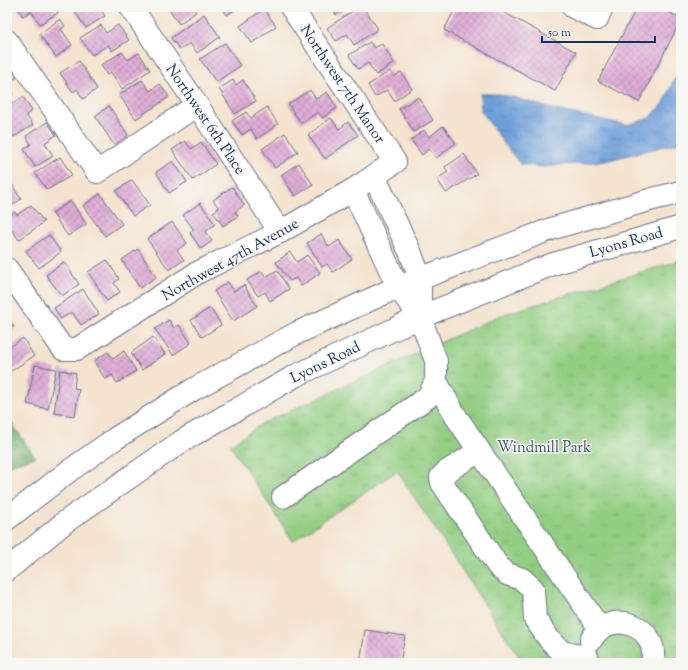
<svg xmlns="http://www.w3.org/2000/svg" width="688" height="670" viewBox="0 0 688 670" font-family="'Sorts Mill Goudy',serif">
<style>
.forest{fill:url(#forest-crowns);stroke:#487066}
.park{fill:url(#park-tufts);stroke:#567e70}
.water{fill:url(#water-ripples);stroke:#44669b}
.building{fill:url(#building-cross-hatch)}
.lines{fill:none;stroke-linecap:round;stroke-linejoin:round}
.minor-casing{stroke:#676e85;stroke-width:24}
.major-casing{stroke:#676e85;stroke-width:24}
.minor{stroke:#fff;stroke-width:22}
.major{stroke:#fff;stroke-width:22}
.labels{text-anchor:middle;stroke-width:3;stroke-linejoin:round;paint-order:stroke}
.street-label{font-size:15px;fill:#1b2f5e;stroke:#f6f6f2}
.park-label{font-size:15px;fill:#395667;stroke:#f6f6f2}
</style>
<defs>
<pattern id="forest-crowns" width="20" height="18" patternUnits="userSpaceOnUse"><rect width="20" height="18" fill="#75b06f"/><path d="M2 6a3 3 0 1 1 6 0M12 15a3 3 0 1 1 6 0" fill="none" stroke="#5f905e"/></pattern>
<pattern id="park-tufts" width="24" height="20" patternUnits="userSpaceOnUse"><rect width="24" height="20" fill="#92cd81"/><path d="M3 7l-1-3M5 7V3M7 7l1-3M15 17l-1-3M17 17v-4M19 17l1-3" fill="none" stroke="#7db072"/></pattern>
<pattern id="water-ripples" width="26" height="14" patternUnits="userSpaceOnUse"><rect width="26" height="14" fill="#6e9ed8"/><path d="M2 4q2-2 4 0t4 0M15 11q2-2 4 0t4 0" fill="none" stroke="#5a81b2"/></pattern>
<pattern id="building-cross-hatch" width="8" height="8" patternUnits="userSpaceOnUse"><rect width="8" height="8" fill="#e0aed7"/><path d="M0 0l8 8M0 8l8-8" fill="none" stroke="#b58eb2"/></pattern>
</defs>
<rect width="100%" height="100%" fill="#f6f6f2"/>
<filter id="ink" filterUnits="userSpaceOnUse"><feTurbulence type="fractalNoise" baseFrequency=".025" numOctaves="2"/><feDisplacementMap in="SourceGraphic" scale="8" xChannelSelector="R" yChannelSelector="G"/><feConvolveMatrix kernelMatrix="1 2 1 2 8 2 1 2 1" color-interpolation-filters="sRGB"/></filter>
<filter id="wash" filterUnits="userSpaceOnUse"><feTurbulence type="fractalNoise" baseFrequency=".012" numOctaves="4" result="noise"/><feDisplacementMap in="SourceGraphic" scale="16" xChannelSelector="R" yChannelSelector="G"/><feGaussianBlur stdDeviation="0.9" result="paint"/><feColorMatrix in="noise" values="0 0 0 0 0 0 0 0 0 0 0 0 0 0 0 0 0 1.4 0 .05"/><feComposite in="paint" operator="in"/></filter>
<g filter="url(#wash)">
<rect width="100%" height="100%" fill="#f4e3ce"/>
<polygon class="forest" points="7,416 35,457 7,466"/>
<polygon class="park" points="681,260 681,663 523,663 397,471 293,541 230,445 263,423 501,315"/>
<polygon class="water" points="681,68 681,142 605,161 543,167 520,164 503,142 481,111 480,94 499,94 517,98 555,110 627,125 650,118 665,101 673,82"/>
<g id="blocks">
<g class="building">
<polygon points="17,7 54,7 58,13 40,24 31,11 23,16"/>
<polygon points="72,7 99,7 105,16 86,28"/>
<polygon points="168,7 193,7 196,12 179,24"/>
<polygon points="222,7 239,7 227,15"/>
<polygon points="331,7 348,7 336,15"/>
<polygon points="359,7 363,7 378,29 354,45 347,34 336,41 327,28"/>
<polygon points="456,7 494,7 576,52 555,91 444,30"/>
<polygon points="637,7 659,7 681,19 681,20 639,102 598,81"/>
<polygon points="264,9 276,26 252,43 240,26"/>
<polygon points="204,14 220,37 197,53 190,43 180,50 171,38"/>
<polygon points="60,19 65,26 61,29 72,45 56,57 39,34"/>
<polygon points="101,25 106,33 118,25 129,40 112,51 108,45 92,55 80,38"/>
<polygon points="370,42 374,48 382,44 394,63 376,75 368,63 358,69 349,55"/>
<polygon points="225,43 240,66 216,82 200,59"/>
<polygon points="122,52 128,60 139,53 150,70 122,89 111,72 107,75 101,65"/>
<polygon points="79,61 97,89 83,99 77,89 73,92 60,73"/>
<polygon points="8,64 17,77 7,84 7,65"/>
<polygon points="390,71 394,77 401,72 412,89 394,101 387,90 375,97 368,85"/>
<polygon points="142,80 150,91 160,84 169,97 136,119 119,95"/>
<polygon points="233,80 236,85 243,80 256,101 235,114 219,89"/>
<polygon points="7,86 13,94 7,98"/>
<polygon points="310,90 316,99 327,92 337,108 322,118 318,112 301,123 288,104"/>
<polygon points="23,97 32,111 26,115 33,125 14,137 7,127 7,107"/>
<polygon points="418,97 433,120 414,132 399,109"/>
<polygon points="109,106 128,135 114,145 95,116"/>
<polygon points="267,107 278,124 257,139 251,129 242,135 232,121 246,112 251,118"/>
<polygon points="331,118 339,129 348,122 358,135 325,159 308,135"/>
<polygon points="47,122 56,135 45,143 53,156 35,167 24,149 31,144 26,136"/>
<polygon points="443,126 456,143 436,158 429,149 422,155 411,140 424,130 429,137"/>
<polygon points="285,133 298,152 275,168 262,149"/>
<polygon points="185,141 191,149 201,142 216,164 193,180 172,150"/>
<polygon points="464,154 477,174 446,193 437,179 448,172 445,167"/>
<polygon points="60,157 72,175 47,190 35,173"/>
<polygon points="173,161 187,182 169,193 156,172"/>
<polygon points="299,163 313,185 295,196 281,175"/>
<polygon points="9,180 21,199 7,209 7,181"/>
<polygon points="132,180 150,205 133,216 116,191"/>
<polygon points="232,187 244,205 235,212 238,216 223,226 213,212 219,208 213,200"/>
<polygon points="100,194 122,224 105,236 83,206"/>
<polygon points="71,201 86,224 68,236 52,213"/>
<polygon points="200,203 215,224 205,232 212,241 201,249 190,233 194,230 183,215"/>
<polygon points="31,205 44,222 19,240 7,223 7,217 15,212 17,215"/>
<polygon points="172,222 187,243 177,250 184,260 169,270 147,239"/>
<polygon points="321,234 329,247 339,240 352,259 333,272 327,264 322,267 307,243"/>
<polygon points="49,235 61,252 39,268 26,251"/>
<polygon points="138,249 156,277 140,288 122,260"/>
<polygon points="290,252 297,262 307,255 320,273 301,286 296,278 290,281 276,262"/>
<polygon points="107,260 119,279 114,283 120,292 107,301 88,272"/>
<polygon points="64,262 79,284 62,296 46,275"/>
<polygon points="277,270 289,289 270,301 265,292 258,296 247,280 262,271 266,277"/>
<polygon points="228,282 234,291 244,285 257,306 233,321 214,291"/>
<polygon points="83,289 99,314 81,325 72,312 61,319 54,308"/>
<polygon points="210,308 221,325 202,337 191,320"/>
<polygon points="7,315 14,327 7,332"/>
<polygon points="169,320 174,328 179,325 191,343 173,355 155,329"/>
<polygon points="153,337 165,354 142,370 131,353"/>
<polygon points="23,338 34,356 8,373 7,371 7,349"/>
<polygon points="124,351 136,371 117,383 112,375 105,379 94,361 108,352 113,359"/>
<polygon points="35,365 56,369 48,409 27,404"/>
<polygon points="60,370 76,373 74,388 79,389 75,416 54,413"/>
<polygon points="365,630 405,636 400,663 360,663"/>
</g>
</g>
</g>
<g filter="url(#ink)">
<use href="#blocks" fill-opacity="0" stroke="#676e85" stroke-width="1"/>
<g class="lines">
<defs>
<g id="minor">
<polyline points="131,7 197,105 280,232"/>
<polyline points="573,7 597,19 602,7"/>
<polyline points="7,41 97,172 197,105"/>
<polyline points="374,176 411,254 420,278 420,317"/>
<polyline points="353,190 398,287 420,317 436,361 436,381 455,415 600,629"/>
<polyline points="7,269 63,349 77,349 197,273 280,232 353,190 395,162 291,7"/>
<polyline points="479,451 446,472 441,477 442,483 498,566 507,574 522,579 533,589 535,619 549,639 562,652 575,655 587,656"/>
<polyline points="283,497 428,397 436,381"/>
<path d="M591 640C610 606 661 626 652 663"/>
</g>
<g id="major">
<polyline points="7,519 69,471 116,438 194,389 297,333 398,287 554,228 649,200 681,192"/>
<polyline points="7,570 65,522 182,441 295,376 420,317 553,264 681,227"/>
</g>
</defs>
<use href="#minor" class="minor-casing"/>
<use href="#major" class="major-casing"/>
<use href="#minor" class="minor"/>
<use href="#major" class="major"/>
</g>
</g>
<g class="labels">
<g class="street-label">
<text transform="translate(343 84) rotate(56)" y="5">Northwest 7th Manor</text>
<text transform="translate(206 119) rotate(56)" y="5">Northwest 6th Place</text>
<text transform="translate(626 242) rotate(-16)" y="5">Lyons Road</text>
<text transform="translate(230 259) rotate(-29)" y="5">Northwest 47th Avenue</text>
<text transform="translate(325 362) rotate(-26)" y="5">Lyons Road</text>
</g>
<g class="park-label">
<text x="544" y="452">Windmill Park</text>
</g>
</g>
<rect width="688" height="670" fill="none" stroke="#f6f6f2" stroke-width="24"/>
<path d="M542 36v6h113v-6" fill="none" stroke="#1b2f5e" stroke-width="2"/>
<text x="548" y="36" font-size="12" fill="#1b2f5e" stroke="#f6f6f2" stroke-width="3" paint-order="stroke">50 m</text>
</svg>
